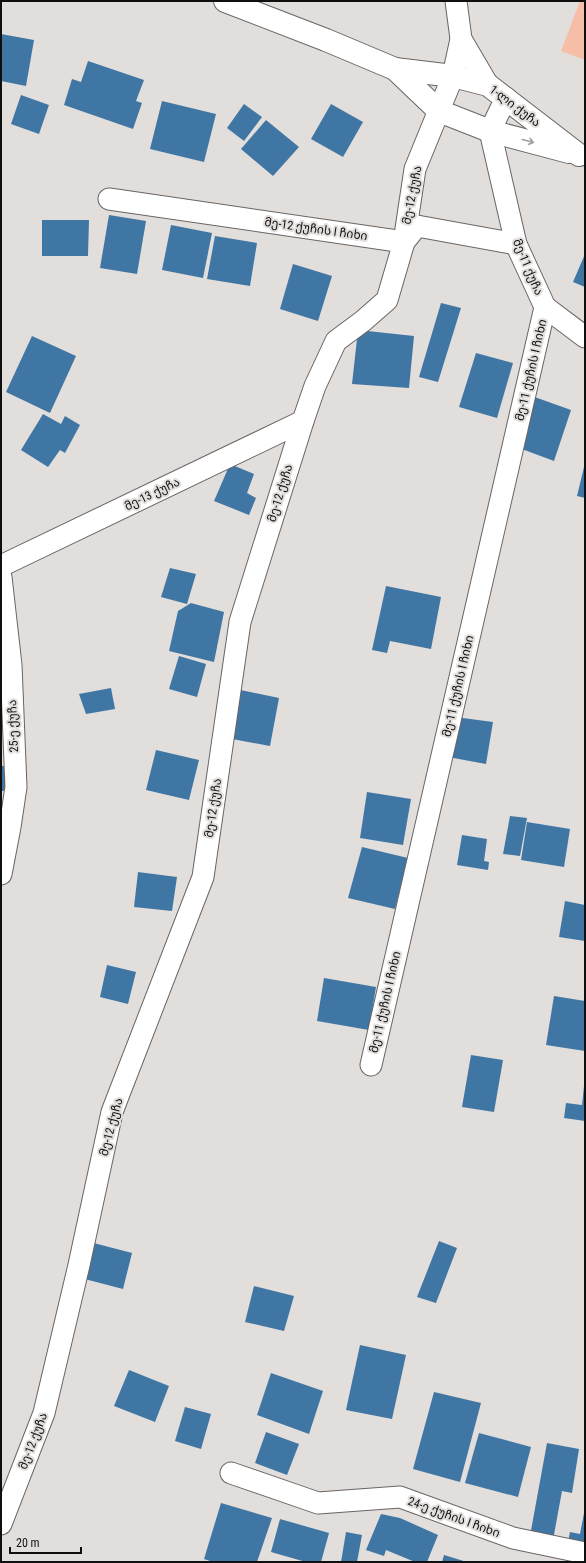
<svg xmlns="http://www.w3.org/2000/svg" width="586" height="1563" viewBox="0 0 586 1563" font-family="'Roboto Condensed','Noto Sans Georgian',sans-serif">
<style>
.grass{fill:#f6bea7}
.building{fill:#4076a3}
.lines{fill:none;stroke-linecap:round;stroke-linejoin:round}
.street-casing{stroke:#696564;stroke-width:23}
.secondary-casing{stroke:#696564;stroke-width:24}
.street{stroke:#fff;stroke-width:21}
.secondary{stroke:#fff;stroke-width:22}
.oneway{stroke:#9f9f9f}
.labels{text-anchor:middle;stroke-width:4;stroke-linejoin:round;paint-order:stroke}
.street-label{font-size:12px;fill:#100f0f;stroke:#e2dedc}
</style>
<rect width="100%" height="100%" fill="#e2dedc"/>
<polygon class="grass" points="580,1 585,1 585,60 561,51"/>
<g class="building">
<polygon points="1,34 34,40 26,86 1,81"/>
<polygon points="88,61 144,80 136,101 142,103 133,129 64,105 72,79 81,82"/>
<polygon points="21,95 49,105 39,134 11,124"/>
<polygon points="162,101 216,114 204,162 150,149"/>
<polygon points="244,104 262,117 244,141 227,128"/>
<polygon points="331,104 363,122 343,157 311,139"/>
<polygon points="266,120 299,147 273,176 241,149"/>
<polygon points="109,215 146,221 137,274 100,268"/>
<polygon points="42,220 89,220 88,256 42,256"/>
<polygon points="171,225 212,233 203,278 162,270"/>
<polygon points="215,236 257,243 250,286 207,279"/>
<polygon points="585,254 585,287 573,282"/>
<polygon points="293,264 332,276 318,321 280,309"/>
<polygon points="441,303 461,308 438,382 419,377"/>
<polygon points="358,330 414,336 409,388 352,384"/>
<polygon points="32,336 76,356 50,413 6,392"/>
<polygon points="476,353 513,363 497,418 459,407"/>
<polygon points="529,395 571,410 554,461 511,445"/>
<polygon points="43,414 61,424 65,416 80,425 65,453 60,450 48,467 21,450"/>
<polygon points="230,464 254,474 247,493 256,498 249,515 214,501"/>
<polygon points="584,467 585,467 585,498 577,496"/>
<polygon points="170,568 196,574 187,604 161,597"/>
<polygon points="386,586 441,597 431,649 390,641 387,653 372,650"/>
<polygon points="191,603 224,612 214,662 169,651 178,611"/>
<polygon points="179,656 206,664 197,697 169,689"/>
<polygon points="111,688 115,709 86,714 79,694"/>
<polygon points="236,689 279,698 270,746 227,738"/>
<polygon points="455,717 493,722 486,764 448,757"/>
<polygon points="156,750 199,760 189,800 146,790"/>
<polygon points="1,766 5,766 7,791 1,791"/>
<polygon points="367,792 411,799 403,845 360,838"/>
<polygon points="510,816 527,818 520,856 503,854"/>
<polygon points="527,822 570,829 564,867 521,860"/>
<polygon points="462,835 487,839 484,861 489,862 488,870 457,865"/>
<polygon points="362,847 408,858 395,909 348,898"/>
<polygon points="138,872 177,877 172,911 134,907"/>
<polygon points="565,901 585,905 585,941 559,937"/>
<polygon points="107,965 136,972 128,1004 100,997"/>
<polygon points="324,978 376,987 369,1030 317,1021"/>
<polygon points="554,996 585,1001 585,1051 546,1045"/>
<polygon points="471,1055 503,1060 494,1112 462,1107"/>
<polygon points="584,1086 585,1121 564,1118 566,1103 582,1105"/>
<polygon points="86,1241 132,1253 123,1289 77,1277"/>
<polygon points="439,1241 457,1248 436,1303 417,1297"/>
<polygon points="254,1286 294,1296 284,1331 245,1322"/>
<polygon points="360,1345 406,1355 392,1419 346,1410"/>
<polygon points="129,1370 169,1386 155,1422 114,1406"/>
<polygon points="271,1373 323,1391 309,1434 257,1415"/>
<polygon points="434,1392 481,1403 460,1482 413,1469"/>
<polygon points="185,1407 211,1414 201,1449 175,1441"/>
<polygon points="266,1432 299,1444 287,1475 255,1463"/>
<polygon points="479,1433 531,1447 518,1497 465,1483"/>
<polygon points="547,1443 579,1449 572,1493 562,1491 553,1540 530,1536"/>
<polygon points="221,1503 272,1518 257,1562 213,1562 204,1559"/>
<polygon points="584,1513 585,1550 567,1547 570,1532 580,1534"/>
<polygon points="381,1514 400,1518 438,1535 427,1562 415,1562 386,1550 384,1556 366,1550"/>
<polygon points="280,1519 329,1533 321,1562 306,1562 271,1552"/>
<polygon points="346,1532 362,1535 357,1562 341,1562"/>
<polygon points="444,1555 467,1562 442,1562"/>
</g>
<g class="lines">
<defs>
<g id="street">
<polyline points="461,39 488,85"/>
<polyline points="506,98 490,131 516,244 545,307 585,337"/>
<polyline points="109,199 404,242 417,226 516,244"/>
<polyline points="1,566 303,421"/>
<polyline points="1,577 11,665 16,787 10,827 1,874"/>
<polyline points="371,1065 545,307"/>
<polyline points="231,1473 318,1503 400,1497 513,1538 585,1553"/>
<polyline points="1,1524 44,1413 79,1265 112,1112 203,877 240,622 303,421 315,386 336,341 363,321 387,300 404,242 415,169 453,76 461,39 456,1"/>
</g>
<g id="secondary">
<polyline points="225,1 326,40 395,69 453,76 488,85 579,155"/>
<polyline points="395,69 439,111 490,131 569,152"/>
</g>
</defs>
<use href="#street" class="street-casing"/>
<use href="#secondary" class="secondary-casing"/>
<use href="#street" class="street"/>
<use href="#secondary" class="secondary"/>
</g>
<defs><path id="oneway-shaft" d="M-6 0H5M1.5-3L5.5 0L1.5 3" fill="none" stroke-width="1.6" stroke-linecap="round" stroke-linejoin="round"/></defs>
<use class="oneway" href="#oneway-shaft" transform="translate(528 141) rotate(15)"/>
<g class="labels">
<g class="street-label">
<text transform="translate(515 106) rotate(37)" y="4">1-ლი ქუჩა</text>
<text transform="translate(412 195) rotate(-79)" y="4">მე-12 ქუჩა</text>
<text transform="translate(316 229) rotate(8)" y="4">მე-12 ქუჩის I ჩიხი</text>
<text transform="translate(528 267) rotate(67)" y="4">მე-11 ქუჩა</text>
<text transform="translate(531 370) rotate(-77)" y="4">მე-11 ქუჩის I ჩიხი</text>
<text transform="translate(280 493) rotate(-73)" y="4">მე-12 ქუჩა</text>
<text transform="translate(152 494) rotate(-26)" y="4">მე-13 ქუჩა</text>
<text transform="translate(458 686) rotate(-77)" y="4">მე-11 ქუჩის I ჩიხი</text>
<text transform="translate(13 726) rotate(-92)" y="4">25-ე ქუჩა</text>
<text transform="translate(213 808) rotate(-82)" y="4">მე-12 ქუჩა</text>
<text transform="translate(385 1002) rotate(-77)" y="4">მე-11 ქუჩის I ჩიხი</text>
<text transform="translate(111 1127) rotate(-75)" y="4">მე-12 ქუჩა</text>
<text transform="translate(33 1441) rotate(-69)" y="4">მე-12 ქუჩა</text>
<text transform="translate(454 1517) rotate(20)" y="4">24-ე ქუჩის I ჩიხი</text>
</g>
</g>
<rect width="586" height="1563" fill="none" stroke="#100f0f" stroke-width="4"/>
<path d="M10 1547v6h71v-6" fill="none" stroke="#100f0f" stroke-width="2"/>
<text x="16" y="1547" font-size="12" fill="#100f0f" stroke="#e2dedc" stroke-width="3" paint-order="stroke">20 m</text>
</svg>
